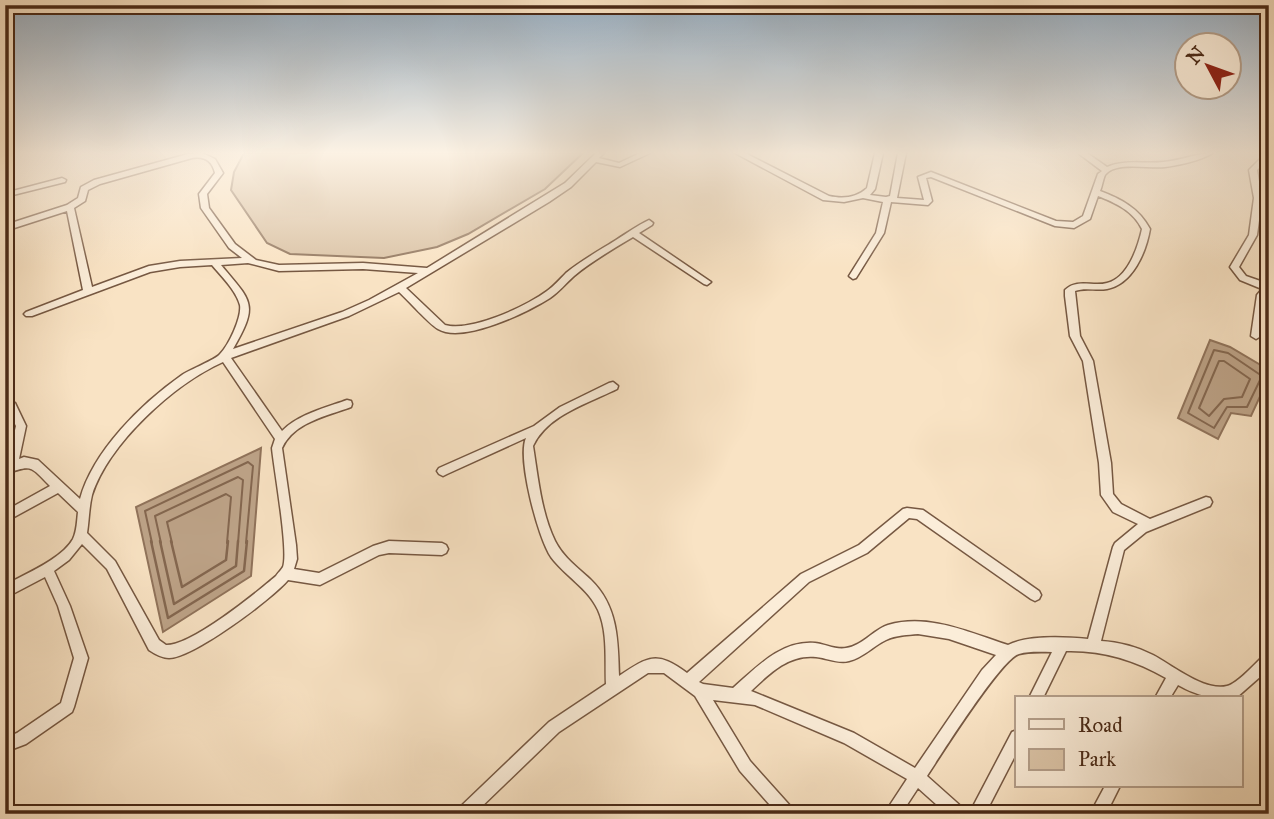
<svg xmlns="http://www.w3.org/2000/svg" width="1274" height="819" viewBox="0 0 1274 819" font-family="'IM FELL Great Primer',serif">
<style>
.green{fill:#dbc4a7;stroke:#92775f;stroke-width:2}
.water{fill:#bea489;stroke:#90735b;stroke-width:2}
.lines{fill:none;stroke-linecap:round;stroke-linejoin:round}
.shore-far1{stroke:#846750;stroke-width:2}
.shore{stroke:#846750;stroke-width:2.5}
.minor-casing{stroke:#765842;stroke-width:3}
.minor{fill:#fbedd9;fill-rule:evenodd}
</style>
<rect width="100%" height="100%" fill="#f9e3c4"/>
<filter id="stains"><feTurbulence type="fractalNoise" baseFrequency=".00286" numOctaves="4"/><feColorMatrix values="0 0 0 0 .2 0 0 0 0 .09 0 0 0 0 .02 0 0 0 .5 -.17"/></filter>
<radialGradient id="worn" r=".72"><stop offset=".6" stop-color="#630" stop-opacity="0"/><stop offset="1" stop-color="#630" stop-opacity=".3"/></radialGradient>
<polygon class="green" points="244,153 583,153 545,189 468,234 437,247 384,258 290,254 267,243 231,190 234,172"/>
<g class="water">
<polygon points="1210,340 1230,347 1269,370 1269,377 1251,416 1231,413 1218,439 1178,418"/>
<polygon points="261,448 251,576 163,632 136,507"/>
</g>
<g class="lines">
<g class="shore-far1">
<polygon points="1214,350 1228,353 1262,376 1247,407 1227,407 1214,428 1188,413"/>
<polygon points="1219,361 1224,361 1250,379 1242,397 1224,399 1209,416 1199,408"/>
<polyline points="152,543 145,511 248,462 253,466 246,543"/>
<polyline points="161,543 155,516 238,477 243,480 238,543"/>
<polyline points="172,543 167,522 226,494 231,497 227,543"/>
</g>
<g class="shore">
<polyline points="151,541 168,618 244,571 247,541"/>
<polyline points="160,541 174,604 236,566 238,541"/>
<polyline points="171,541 182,587 226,560 228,541"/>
</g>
<defs>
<g id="minor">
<path d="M202 153 215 159 223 173 207 194 209 208 235 244 256 260 279 265 363 263 427 268 565 183 596 153H604L599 158 619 163 640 153H650L620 167 596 162 571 187 549 202 406 288 445 325C471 332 525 307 547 291 554 286 560 279 566 273 582 260 600 250 616 240 627 233 638 225 649 220L653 223 652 225 639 233 711 282 707 285 704 284 633 237C613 249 592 261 574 276 566 283 559 292 550 298 528 312 463 344 438 329 428 323 409 301 399 292L349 316 231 358 282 431C299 414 325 408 347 400L351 401 352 404 351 407C327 416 294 422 282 448L296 545 297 559 294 569 319 573 373 546 389 541 442 543 446 545 448 549 446 553 442 555 389 553 379 555 320 585 288 580C272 599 193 658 169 658 162 658 155 654 149 650L107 569 82 544 69 560 54 571 70 606 88 658 74 707 72 712 26 744 5 752V738L17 733 61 703 74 658 58 606 45 577 5 598V585C25 574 62 559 73 539 77 531 77 520 78 512L58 493 5 522V511L50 486C30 466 33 464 5 474V464L7 463 16 426 8 410 5 409V401L15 403 26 426 19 459 24 457 38 460 80 499C93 451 142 403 182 375 191 369 215 360 220 354 229 345 242 317 240 305 236 290 221 276 212 265L180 267 150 272 32 316H26L24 314 26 312 83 290 67 211 5 231V225L67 205 78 198 81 187 94 180 188 154ZM192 158C204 156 212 160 215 173L199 194 201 208 229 248 242 258 180 261 149 266 92 287 74 208 85 201 88 190 100 184ZM248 263 279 271 363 269 418 273 369 300 342 312 233 349C259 304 252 302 221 265ZM223 362 275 439 272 448C274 469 289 552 283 567 282 569 278 573 276 576 256 593 191 646 166 645L159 640 115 561 87 533C89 520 89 507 92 495 109 443 174 384 223 362Z"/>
<path d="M735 153H745L829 196C843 199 856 198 867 188L875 153H883L875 189 870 195 886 197 890 196 898 153H906L897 198 924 200 918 177 931 172 1056 221 1073 222 1083 216 1098 174 1102 171 1078 153H1087L1107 167C1125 159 1144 164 1163 162 1180 161 1196 153 1213 153 1199 161 1180 165 1165 167 1149 169 1115 161 1105 175 1103 179 1102 187 1100 191 1121 199 1139 208 1150 229 1146 252 1133 284 1107 289 1096 291 1085 287 1075 291L1080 336 1093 361 1111 463 1113 494 1121 504 1150 519 1206 497 1210 498 1212 502 1210 506 1146 532 1124 550 1101 641C1119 642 1137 647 1153 655 1172 665 1205 692 1227 686 1237 684 1256 663 1264 655L1269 653V669L1236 698C1212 698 1199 697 1178 685L1170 698H1155L1166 678C1135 660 1102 650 1066 651L1043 698H1029L1052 652C1041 652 1029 651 1019 654 1001 659 941 755 927 776L964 809 967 814H947L918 788 901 814H884L907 779 844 743 755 705 713 700 750 761 793 809 796 814H778L740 771 695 696 664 673H648L559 732 474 814H455L458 809 549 722 606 684C605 660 608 632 598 610 588 588 565 576 551 557 538 538 517 458 526 438L447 474 443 476 439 474 437 471 439 468 534 426 560 407 609 383 613 382 618 386 617 389C589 403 547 415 533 446 538 477 541 512 555 541 563 557 578 568 591 580 618 606 618 641 619 676 649 656 657 651 687 673L801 574 859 545 903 509 907 508 923 510 1039 591 1041 595 1039 599 1035 601 1031 599 917 519 909 518 867 553 809 582 699 682 703 684 733 688C756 668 781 640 815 643 825 644 836 650 846 648 862 646 873 630 888 625 929 613 970 633 1008 645 1028 635 1066 637 1088 639L1113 547 1115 543 1138 524 1113 512 1101 495 1099 463 1083 361 1070 336 1065 296V290C1077 278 1093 287 1107 283 1128 278 1138 247 1142 229 1133 211 1116 203 1098 196L1090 219 1074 228 1055 226 931 177 926 178 932 201 928 205 891 202 884 233 856 278 853 279 849 276 876 233 883 202 863 198 844 202 823 200ZM918 634 949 639 996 655 982 670 915 768 854 733 751 691C770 673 789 654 816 657 827 658 838 664 849 661 863 658 873 646 886 640 896 635 908 635 918 634Z"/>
<polygon points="1266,153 1269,153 1269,158 1257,170 1262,198 1257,235 1239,267 1246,276 1269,284 1269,293 1266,296 1261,336 1256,339 1251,336 1257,295 1262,289 1240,280 1230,267 1249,235 1254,198 1249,170"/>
<polygon points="62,178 66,180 65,182 5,197 5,193"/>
<polygon points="8,292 13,295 5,299 5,293"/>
<polygon points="1017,730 1017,752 985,814 969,814 1012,732"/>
<polygon points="1105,786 1120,786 1106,814 1090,814"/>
</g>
</defs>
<use href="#minor" class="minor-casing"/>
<use href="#minor" class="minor"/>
</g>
<linearGradient id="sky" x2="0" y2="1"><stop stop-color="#97aec2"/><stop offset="0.57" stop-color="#fcf2e4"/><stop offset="1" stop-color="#fcf2e4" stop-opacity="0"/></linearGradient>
<rect width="1274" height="268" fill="url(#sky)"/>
<rect width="1274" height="819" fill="none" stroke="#f9e3c4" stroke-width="28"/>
<rect x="7" y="7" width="1260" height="805" fill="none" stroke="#4a2a17" stroke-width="3.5"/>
<rect x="14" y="14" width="1246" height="791" fill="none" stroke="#4a2a17" stroke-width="2"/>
<rect x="1015" y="696" width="228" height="91" fill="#fbedd9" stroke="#b49f8b" stroke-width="2"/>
<rect x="1029" y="719" width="35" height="10" fill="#fbedd9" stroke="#b49f8b" stroke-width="2"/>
<text x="1078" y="732" font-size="21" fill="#4a2a17">Road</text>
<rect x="1029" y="749" width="35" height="21" fill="#dbc4a7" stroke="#b49f8b" stroke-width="2"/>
<text x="1078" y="766" font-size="21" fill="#4a2a17">Park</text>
<g transform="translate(1208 66) rotate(311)"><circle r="33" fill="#fbedd9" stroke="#b49f8b" stroke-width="2"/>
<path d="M0-5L12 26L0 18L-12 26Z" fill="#8f2418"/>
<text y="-10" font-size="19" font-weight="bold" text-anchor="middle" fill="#4a2a17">N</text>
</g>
<rect width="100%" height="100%" filter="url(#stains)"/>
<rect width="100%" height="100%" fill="url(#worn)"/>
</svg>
